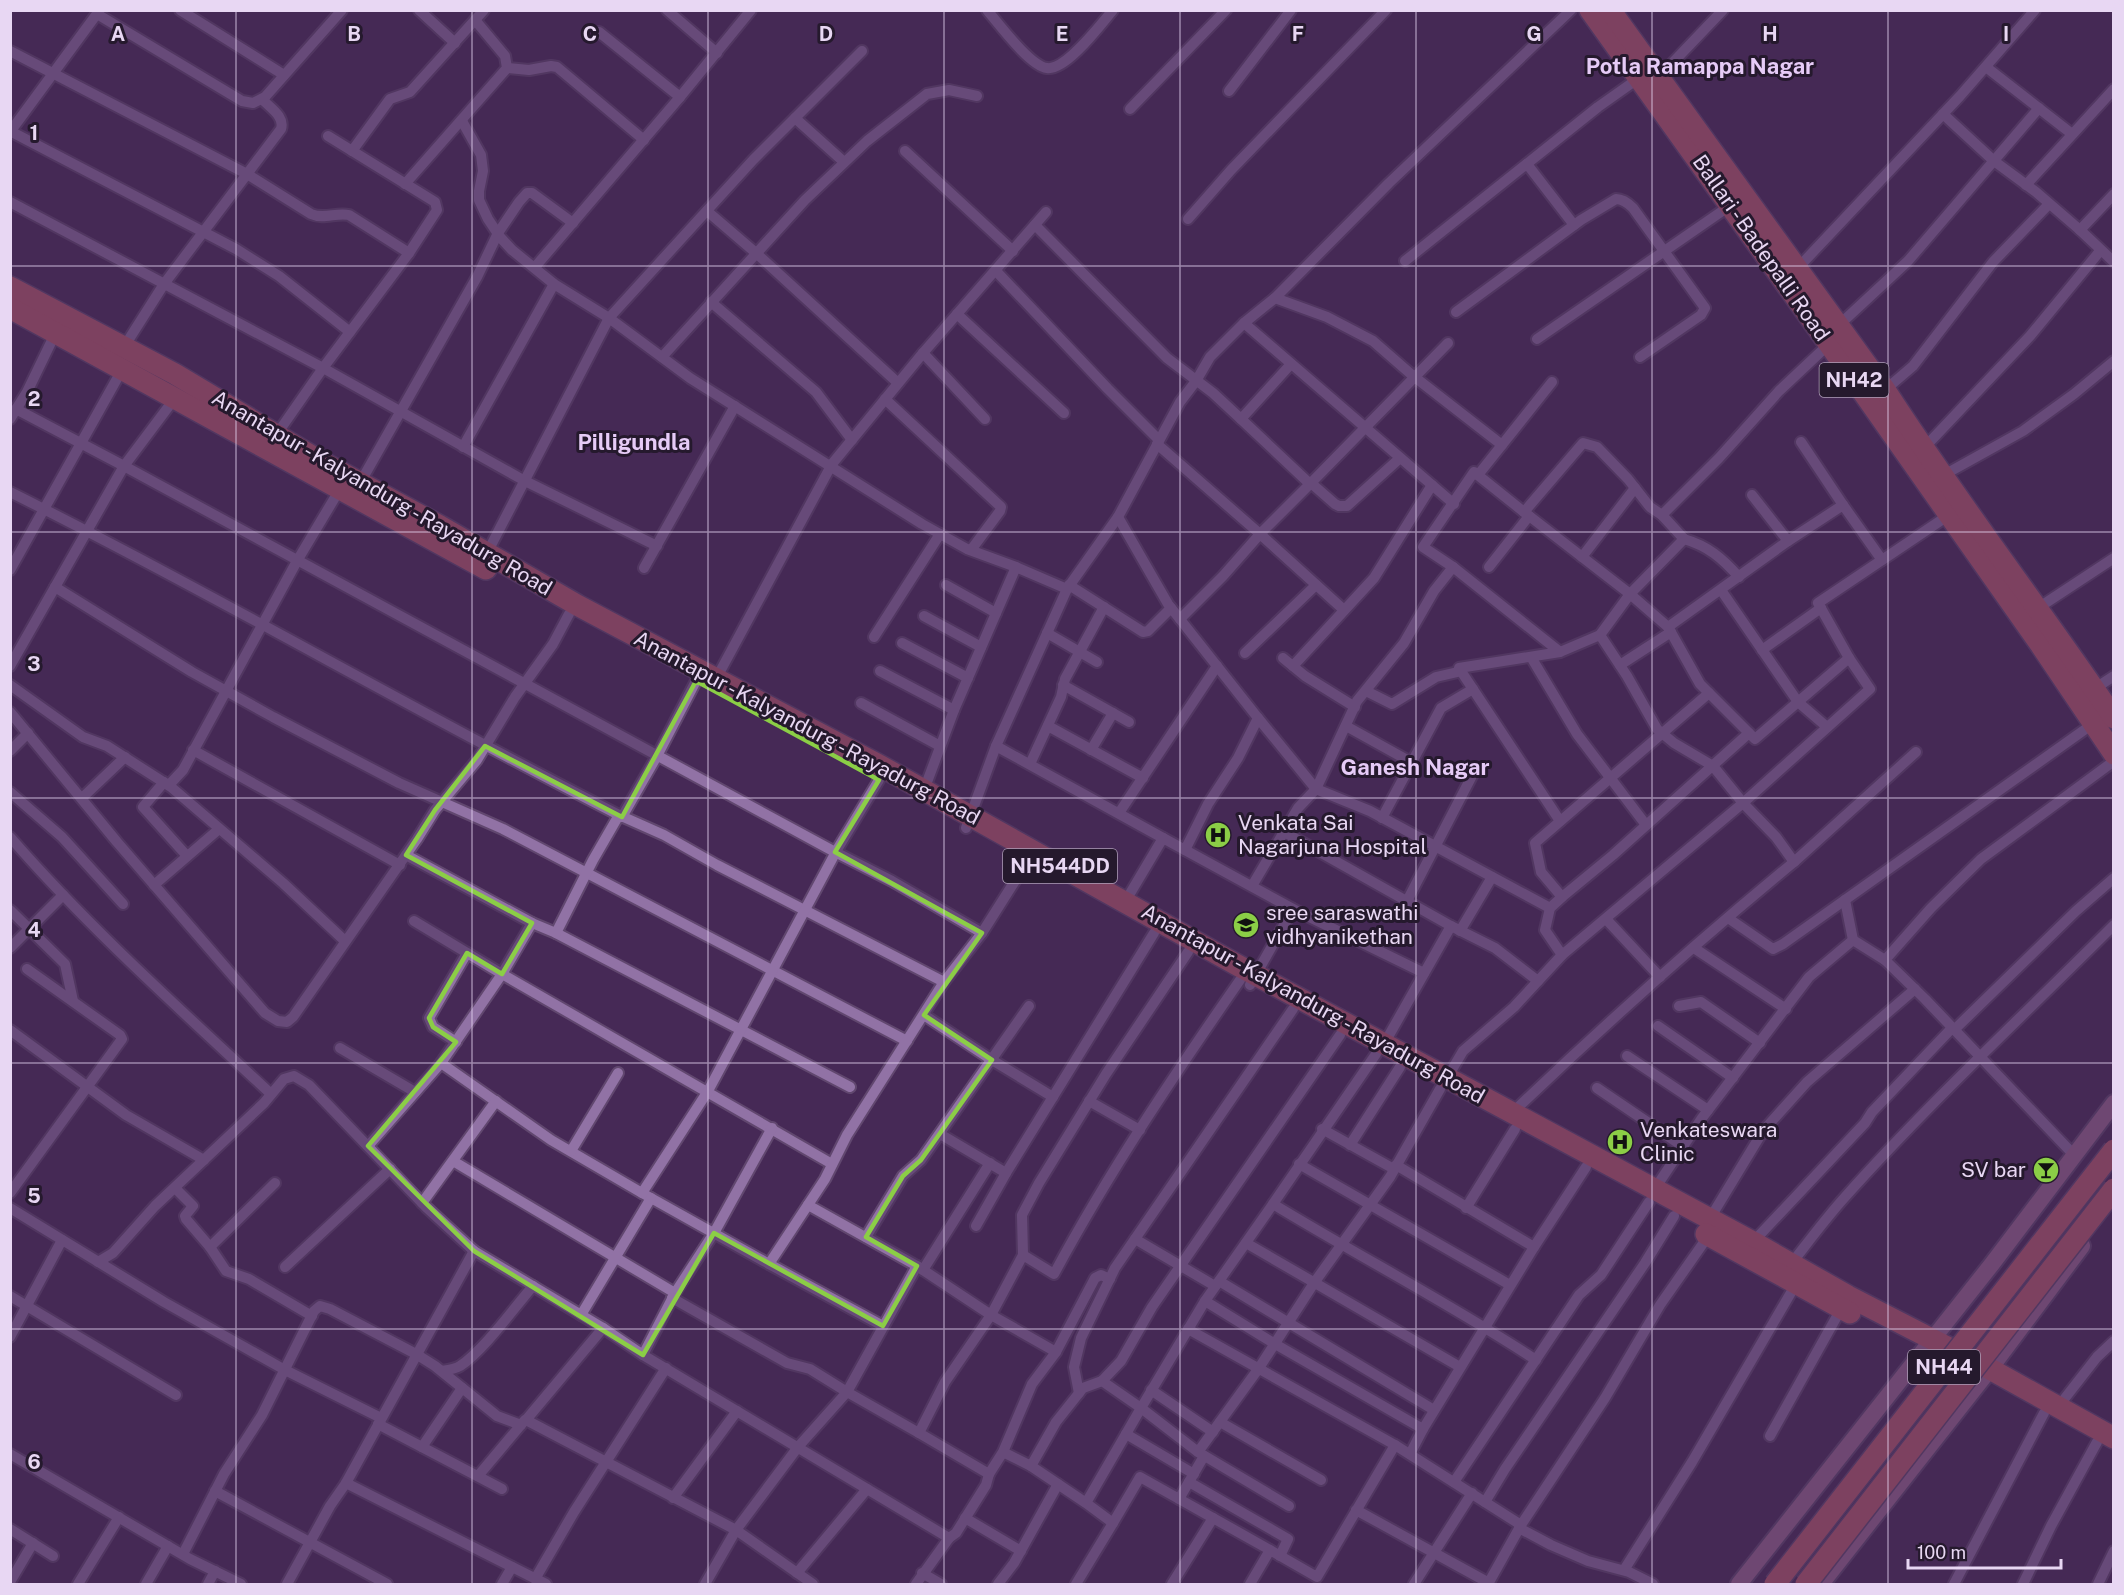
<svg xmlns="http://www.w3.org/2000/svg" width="2124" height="1595" viewBox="0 0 2124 1595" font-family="'Public Sans',sans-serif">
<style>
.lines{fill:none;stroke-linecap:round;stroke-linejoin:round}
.street-casing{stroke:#61476f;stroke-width:14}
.secondary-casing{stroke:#61476f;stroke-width:20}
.highway-casing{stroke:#61476f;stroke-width:24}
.street{stroke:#9172a5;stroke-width:10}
.secondary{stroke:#9f6c94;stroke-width:16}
.highway{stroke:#c15d6d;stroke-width:21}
.highway-bridge-casing{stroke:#61476f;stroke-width:24;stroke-linecap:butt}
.highway-bridge{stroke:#c15d6d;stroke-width:21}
.marked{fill:none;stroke:#8bce46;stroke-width:4.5;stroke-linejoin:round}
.grid{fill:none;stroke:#e8d7f3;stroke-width:1.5;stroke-opacity:0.55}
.labels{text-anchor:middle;stroke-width:6;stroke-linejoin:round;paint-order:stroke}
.shield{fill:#25192d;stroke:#ae9eb8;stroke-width:1.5}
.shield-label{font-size:20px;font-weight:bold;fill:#e8d7f3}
.street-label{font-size:21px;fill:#e8d7f3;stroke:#25192d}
.poi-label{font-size:21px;fill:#e8d7f3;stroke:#25192d;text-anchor:start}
.neighbourhood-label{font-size:22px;font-weight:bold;fill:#e6cbf7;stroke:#25192d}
.grid-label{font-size:20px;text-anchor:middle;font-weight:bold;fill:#e8d7f3;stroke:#25192d;stroke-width:6;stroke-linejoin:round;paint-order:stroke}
</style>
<rect width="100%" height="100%" fill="#462956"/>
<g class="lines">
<defs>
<g id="street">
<polyline points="180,10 284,75"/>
<polyline points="419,10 455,43"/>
<polyline points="667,10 717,53"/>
<path d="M987 10C999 24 1030 66 1047 68 1066 71 1101 24 1113 10"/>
<polyline points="97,14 242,101 253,103 265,97 342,10"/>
<polyline points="599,32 680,97"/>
<path d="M10 51 247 174 311 214C324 220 336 212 349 215L409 253"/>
<polyline points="1986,67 2072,134"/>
<polyline points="507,68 529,70 551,66 557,67 644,140"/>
<polyline points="1659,77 1723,10"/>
<polyline points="1229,91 1291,10"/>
<polyline points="1130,109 1226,10"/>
<polyline points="1943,114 1994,161 2036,192 2080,230 2114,262"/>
<polyline points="795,118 844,162"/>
<polyline points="462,121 481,155 483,171 479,191 479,200 488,219 500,237 512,250 554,284 609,318 690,378 922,524 967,549 1016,567"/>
<polyline points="10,131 236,249 279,276 350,332"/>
<polyline points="10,132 99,11"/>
<polyline points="352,151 390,99 410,92 484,10"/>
<polyline points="905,151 1013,251"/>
<polyline points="1527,164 1574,225"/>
<polyline points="405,184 507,68 505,56 475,20"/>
<polyline points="2026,185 2114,89"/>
<polyline points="10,202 323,368 525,481 657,546"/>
<polyline points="707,211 756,253 898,383"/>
<polyline points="1188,219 1231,170 1386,10"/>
<polyline points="1035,225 1167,358 1213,393 1241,419 1291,364"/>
<polyline points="2080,230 2114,194"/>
<polyline points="1405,261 1598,107 1639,78"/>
<polyline points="535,267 680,97 751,10"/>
<polyline points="1796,270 1960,96 2035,10"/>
<polyline points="996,271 1108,389 1159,440"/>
<polyline points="1275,298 1327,317 1373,341 1412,375 1502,445"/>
<polyline points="711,302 816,392 852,440"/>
<path d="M1456 312 1581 220 1616 199C1623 199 1628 203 1633 208L1705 308 1701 315 1640 357"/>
<polyline points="957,314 1064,413"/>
<polyline points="1244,323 1454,504"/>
<polyline points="1838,326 1908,261 2039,108"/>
<polyline points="1537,339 1731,205"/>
<path d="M124 347 164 284 281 129C285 116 270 108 262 99"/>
<polyline points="923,353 985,419"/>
<polyline points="662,357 805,200 867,141 927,94 949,90 977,96"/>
<polyline points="1885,390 1913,366 1993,262 2049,204"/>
<polyline points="885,399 1001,507 1000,511 971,550"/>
<polyline points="16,409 124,466 835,852 892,881 982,933"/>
<polyline points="10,419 27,392 56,332"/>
<polyline points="277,434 323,368 409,253 437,210 435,202 328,136"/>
<polyline points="1801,442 1843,505"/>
<polyline points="1157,444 1260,534 1310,484 1241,419"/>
<polyline points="463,447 554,284"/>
<polyline points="1923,449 2030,336 2100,251"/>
<polyline points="1478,475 1552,382"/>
<polyline points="1942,476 2023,431 2074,394 2114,361"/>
<polyline points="360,483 477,277 498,233 519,202 527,193 532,193 573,223"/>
<polyline points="1311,483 1335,504 1339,506 1347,506 1400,458"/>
<polyline points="1310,484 1448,343"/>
<path d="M10 492C216 595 414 711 619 815"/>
<polyline points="1752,495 1788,541 1843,505 1882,560"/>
<polyline points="1662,515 1650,507 1628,479 1597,447 1583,443 1524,512 1630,594 1668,627 1700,684 1755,739 1849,658 1818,603 1949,515"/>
<polyline points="1118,517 1168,604 1258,718"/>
<path d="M1684 539C1708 546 1722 558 1739 577"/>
<polyline points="486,555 609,318 753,160 862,51"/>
<polyline points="1582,557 1635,488"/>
<polyline points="1453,567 1423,547 1474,472 1524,512"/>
<polyline points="1489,567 1529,516"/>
<polyline points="644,568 735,406"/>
<polyline points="10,570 123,368"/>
<polyline points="946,585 996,613"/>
<polyline points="1069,585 1143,632 1148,631 1171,608"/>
<polyline points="55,587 192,672 273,717 399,783 503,829 907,1041"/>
<polyline points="1721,590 1798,702 1827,727"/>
<polyline points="2038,608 2114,558"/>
<polyline points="924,616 981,647"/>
<polyline points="1180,619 1223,576 1260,534 1344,610"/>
<polyline points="1668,627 1788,541"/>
<polyline points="1047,633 1097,662"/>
<polyline points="874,637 940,534"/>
<polyline points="902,643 968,678"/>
<polyline points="1762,650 1821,608"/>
<polyline points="1245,653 1316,585"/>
<polyline points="1531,657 1577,734 1646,825"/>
<polyline points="1283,658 1305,676 1355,707"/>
<polyline points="1620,665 1671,632"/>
<polyline points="10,666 124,466 175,398"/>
<polyline points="1293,666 1374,578 1432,485"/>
<polyline points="880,671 954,710"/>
<polyline points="716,679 832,464 923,353 1046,212"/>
<polyline points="10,685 83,737 107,746 171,787 283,883 345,941"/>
<polyline points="1063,685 1129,722"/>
<polyline points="2094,689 2114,676"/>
<polyline points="1366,691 1392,704 1436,677 1462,671"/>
<polyline points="861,703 940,746"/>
<polyline points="10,712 117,842 265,1013 278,1021 287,1022 293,1017 417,839 435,810 477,760 515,697 553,644 569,614"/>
<polyline points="1048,726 1143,778"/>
<polyline points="1346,726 1411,762"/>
<polyline points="193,750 400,865"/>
<polyline points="1091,750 1113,713"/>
<polyline points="10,751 28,733"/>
<polyline points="1030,764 1061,697 1065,679 1104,607"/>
<polyline points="164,782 143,807 187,856"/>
<polyline points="169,785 183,770 297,561 340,489"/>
<polyline points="924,790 954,710 1016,567 1067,589"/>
<polyline points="10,792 62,837 123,904"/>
<polyline points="82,798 125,757"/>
<polyline points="1119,813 1217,666"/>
<polyline points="622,817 657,756 696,681"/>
<polyline points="1382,818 1441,708 1473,689"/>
<polyline points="1560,821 1459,668 1560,652 1600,635 1630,594 1684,539 1662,515 1719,458 1779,391 1829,344"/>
<polyline points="966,828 996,746"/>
<polyline points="1284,832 1451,926"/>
<path d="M10 837C90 929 182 1011 271 1094"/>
<polyline points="1163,838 996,746 1067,589 1118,517 1180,402 1196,381 1210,357 1244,323 1275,298 1389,183 1571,10"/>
<polyline points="1185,850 1208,804 1238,758 1258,718 1316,789 1370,811 1550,908"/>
<polyline points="406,855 532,923"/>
<polyline points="1794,862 1916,752"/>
<polyline points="154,885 219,829"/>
<polyline points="1252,886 1298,808 1316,789 1357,701 1404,643 1434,591 1453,567 1560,652"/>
<polyline points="1562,897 1613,855 1749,733"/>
<polyline points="1845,900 1853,940"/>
<polyline points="1407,901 1475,770"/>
<polyline points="1125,902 1163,838 1293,909 1424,973"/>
<polyline points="10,910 65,964 73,1001"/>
<polyline points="1728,918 1773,949 1783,944 2094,723"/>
<polyline points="1606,919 1660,977"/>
<polyline points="414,921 502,974 832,1164"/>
<polyline points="1460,931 1492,877"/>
<polyline points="556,933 850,1087"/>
<polyline points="10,948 63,895"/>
<polyline points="1694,948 1786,1009"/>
<polyline points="1562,955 1743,803 1870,689 1849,658"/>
<polyline points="1250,985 1293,909"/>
<polyline points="1679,1006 1701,1002 1760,1043"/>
<polyline points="924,1015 992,1060 1053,1097"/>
<polyline points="1658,1026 1733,1078"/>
<polyline points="10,1030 126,1115 204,1160"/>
<polyline points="1954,1030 2076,911 2114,878"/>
<polyline points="456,1042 433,1027 429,1018 467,953"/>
<polyline points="1384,1044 1451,926 1495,948 1538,981"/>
<polyline points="340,1048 415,1092"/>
<path d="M1376 1054 1273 1204C1360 1257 1451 1304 1536 1360"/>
<polyline points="1627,1056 1708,1110"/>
<polyline points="441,1063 502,974 532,923 556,933 593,860 619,815 664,835 717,865 944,982"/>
<polyline points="1447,1078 1463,1051 1514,1007 1562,955 1545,930 1550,908 1562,897 1541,872 1535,843 1709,693"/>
<polyline points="1597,1088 1684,1147"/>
<polyline points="1089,1101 1140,1130"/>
<path d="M1512 1113C1603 1026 1697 942 1794 862L1776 837 1743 803 1713 766 1674 743 1657 729 1627 676 1600 635"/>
<polyline points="772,1128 714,1233 675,1293 643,1355 949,1538 916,1584"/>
<polyline points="1322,1129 1394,1169"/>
<polyline points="940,1134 1006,1173"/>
<polyline points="1350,1145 1400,1067"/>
<polyline points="368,1146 441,1063 551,1140 642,1193"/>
<polyline points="571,1151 618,1073"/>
<polyline points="2074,1155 1925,999 1885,960 1931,908 1981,859 2114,761"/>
<polyline points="453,1161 675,1293"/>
<polyline points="1299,1164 1510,1285"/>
<polyline points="1396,1165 1534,1247"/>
<polyline points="175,1188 193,1206 185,1216 186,1219 210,1247 226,1271 249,1279 312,1316"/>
<polyline points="1654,1190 1702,1118 1809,977 1853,940 1885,960"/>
<polyline points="10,1193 122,1039 120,1035 27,969"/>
<polyline points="422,1203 496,1101"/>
<polyline points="808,1205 917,1266"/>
<polyline points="10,1208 164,1302 285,1370 381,1418"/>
<polyline points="1466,1208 1515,1129"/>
<polyline points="1709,1220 1763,1131 1807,1082 1915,989"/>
<polyline points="976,1226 1006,1173 1154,933"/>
<polyline points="866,1237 903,1176 921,1160 1029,1006"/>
<polyline points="1135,1239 1215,1286"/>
<polyline points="1753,1242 1865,1123 1872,1112 1952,1028"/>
<polyline points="1246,1243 1460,1367"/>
<polyline points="210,1247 275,1183"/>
<polyline points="1023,1255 1022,1215 1039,1183 1106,1074 1188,952"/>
<polyline points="98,1262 113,1253 155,1206 264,1103 284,1079 294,1076 309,1085 426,1207 474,1251"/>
<polyline points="769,1264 642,1193 708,1091 838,848 879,780"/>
<path d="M1791 1264C1809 1241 1826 1218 1845 1197 1930 1102 2024 1015 2114 925"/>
<polyline points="285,1267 390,1169"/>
<polyline points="923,1270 990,1163"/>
<polyline points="1219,1281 1434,1410"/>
<polyline points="10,1296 176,1395"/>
<polyline points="672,1298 787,1363 810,1369 847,1392 798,1447 736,1530 813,1584"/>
<polyline points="1205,1301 1275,1344 1423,1429 1534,1247 1586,1167"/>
<polyline points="581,1315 651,1198"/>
<polyline points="883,1326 769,1264 825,1179 847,1135 944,982 982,933 1027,862"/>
<polyline points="1188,1329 1395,1445 1521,1525"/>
<polyline points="10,1337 62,1240"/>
<polyline points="1056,1352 1095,1278 1101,1275 1110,1279"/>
<polyline points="643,1355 603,1328 526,1420 736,1530 705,1584"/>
<path d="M442 1371C448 1370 455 1369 460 1366 483 1351 514 1308 533 1286"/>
<polyline points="1102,1381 1121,1361 1152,1307 1340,1035"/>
<polyline points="1151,1390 1213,1432"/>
<polyline points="1079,1393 1074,1367 1081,1338 1115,1268 1293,1009"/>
<polyline points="2058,1407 2097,1357 2114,1341"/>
<polyline points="1220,1422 1321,1480"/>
<polyline points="378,1424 502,1489"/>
<path d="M919 1433 847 1392 917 1266 991 1315 1023 1255 1054 1274C1109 1172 1174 1075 1240 980"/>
<polyline points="1126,1434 1194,1474"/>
<polyline points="1770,1436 1841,1309"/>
<polyline points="422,1447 462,1388"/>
<polyline points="1003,1452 989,1474 919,1433 945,1382 991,1315 1056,1352 1032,1384 1003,1452 1031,1466"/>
<polyline points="1198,1452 1141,1408 1205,1301 1273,1204"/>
<polyline points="10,1454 190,1559 241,1584"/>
<polyline points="1410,1454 1423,1429"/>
<polyline points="478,1476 525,1420"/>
<polyline points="1189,1482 1288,1539 1280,1556"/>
<polyline points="1454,1482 1579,1295 1601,1275 1649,1202"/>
<polyline points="215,1491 387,1584"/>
<polyline points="673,1498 737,1411"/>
<polyline points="1179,1499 1204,1456"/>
<polyline points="1485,1502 1505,1469 1645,1263 1674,1216"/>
<polyline points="1086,1503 1031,1466 1056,1422 1083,1388 1102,1381 1141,1408 1086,1503 1113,1523 1140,1477 1270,1550"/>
<polyline points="1289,1506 1198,1452 1259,1368 1314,1283 1390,1177 1440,1089"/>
<polyline points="1356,1510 1489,1583"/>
<polyline points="965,1518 1021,1551"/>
<polyline points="1519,1528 1551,1545 1588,1561 1629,1572 1653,1584"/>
<polyline points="10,1529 53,1556"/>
<polyline points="949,1538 956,1533 986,1485 989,1474"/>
<polyline points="183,1554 224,1474 262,1415 314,1311 320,1306 330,1309 416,1354 435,1366 497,1416 521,1425"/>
<polyline points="1624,1570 1692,1462 1796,1284"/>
<polyline points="797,1573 867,1489"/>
<polyline points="922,1573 941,1584"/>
<polyline points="535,1579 574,1512 666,1368"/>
<polyline points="10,1582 33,1543"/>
<polyline points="78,1584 119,1517"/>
<polyline points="146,1584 168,1546"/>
<polyline points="208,1584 215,1571"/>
<polyline points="287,1584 330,1506 346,1483"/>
<polyline points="502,1584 512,1567"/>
<polyline points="546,1584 346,1483 474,1251 603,1328"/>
<polyline points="998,1584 1014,1563 1058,1484"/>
<polyline points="1076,1584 1113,1523"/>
<polyline points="1172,1584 1213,1518"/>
<polyline points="1250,1584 1270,1550 1317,1577 1395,1445"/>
<polyline points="1414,1584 1472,1493"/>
<polyline points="1488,1584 1521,1525 1605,1398 1660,1305 1709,1235"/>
<polyline points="1954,1584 2044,1413"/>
<polyline points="2023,1584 2051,1526 2097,1442"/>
<polyline points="2098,1584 2114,1551"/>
</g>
<g id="secondary">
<polyline points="1739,1584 1992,1264 2114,1103"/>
<polyline points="1821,1584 1990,1369 2082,1246"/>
</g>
<g id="highway">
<polyline points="1590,10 1829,344 2040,644 2114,754"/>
<path d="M1610 10 1885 390C1957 502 2039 607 2114 718"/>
<polyline points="10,287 175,374 320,461 440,526 577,605 879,765 1239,966 1753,1242 1848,1296 1990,1369 2114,1438"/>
<polyline points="10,308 486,569"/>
<polyline points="1706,1234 1850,1313"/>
</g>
</defs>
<use href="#street" class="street-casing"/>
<use href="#secondary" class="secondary-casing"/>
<use href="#highway" class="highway-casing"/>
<use href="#street" class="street"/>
<use href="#secondary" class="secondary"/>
<use href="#highway" class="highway"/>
<defs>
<g id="highway-bridge">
<polyline points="1775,1584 2114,1150"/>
<polyline points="1806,1584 2114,1189"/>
</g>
</defs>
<use href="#highway-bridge" class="highway-bridge-casing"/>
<use href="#highway-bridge" class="highway-bridge"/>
</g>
<path d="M0 0H2124V1595H0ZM696 681 879 780 835 852 982 933 924 1015 992 1060 921 1160 903 1176 866 1237 917 1266 883 1326 714 1233 643 1355 474 1251 368 1146 456 1042 433 1027 429 1018 467 953 502 974 532 923 406 855 435 810 485 746 622 817Z" fill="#462956" fill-opacity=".55" fill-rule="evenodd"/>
<path class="marked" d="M696 681 879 780 835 852 982 933 924 1015 992 1060 921 1160 903 1176 866 1237 917 1266 883 1326 714 1233 643 1355 474 1251 368 1146 456 1042 433 1027 429 1018 467 953 502 974 532 923 406 855 435 810 485 746 622 817Z"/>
<path class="grid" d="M236 10V1584M472 10V1584M708 10V1584M944 10V1584M1180 10V1584M1416 10V1584M1652 10V1584M1888 10V1584M10 266H2114M10 532H2114M10 798H2114M10 1063H2114M10 1329H2114"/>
<defs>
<symbol id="hospital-disc" viewBox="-11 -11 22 22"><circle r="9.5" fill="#8bce46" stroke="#25192d"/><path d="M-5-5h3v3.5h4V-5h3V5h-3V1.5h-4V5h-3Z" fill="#111"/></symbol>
<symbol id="school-disc" viewBox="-11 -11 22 22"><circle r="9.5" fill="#8bce46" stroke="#25192d"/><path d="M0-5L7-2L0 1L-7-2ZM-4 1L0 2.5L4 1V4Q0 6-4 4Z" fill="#111"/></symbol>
<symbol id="bar-disc" viewBox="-11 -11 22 22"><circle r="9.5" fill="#8bce46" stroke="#25192d"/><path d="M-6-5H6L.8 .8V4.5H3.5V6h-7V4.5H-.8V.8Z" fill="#111"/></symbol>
</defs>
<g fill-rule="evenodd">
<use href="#hospital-disc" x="1203" y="820" width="30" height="30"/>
<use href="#school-disc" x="1231" y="910" width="30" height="30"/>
<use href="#hospital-disc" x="1605" y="1127" width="30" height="30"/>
<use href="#bar-disc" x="2031" y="1155" width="30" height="30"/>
</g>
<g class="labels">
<g class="shield">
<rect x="1819.5" y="363" width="69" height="34" rx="4.5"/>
<rect x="1003" y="849" width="114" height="34" rx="4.5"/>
<rect x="1908" y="1350" width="72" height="34" rx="4.5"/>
</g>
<g class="shield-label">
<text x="1854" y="387">NH42</text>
<text x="1060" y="873">NH544DD</text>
<text x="1944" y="1374">NH44</text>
</g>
<g class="street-label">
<text transform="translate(1761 248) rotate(55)" y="7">Ballari - Badepalli Road</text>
<text transform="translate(382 493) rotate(30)" y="7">Anantapur - Kalyandurg - Rayadurg Road</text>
<text transform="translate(807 728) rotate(28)" y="7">Anantapur - Kalyandurg - Rayadurg Road</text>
<text transform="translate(1313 1004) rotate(29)" y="7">Anantapur - Kalyandurg - Rayadurg Road</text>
</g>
<g class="poi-label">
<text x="1238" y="830">Venkata Sai<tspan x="1238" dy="24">Nagarjuna Hospital</tspan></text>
<text x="1266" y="920">sree saraswathi<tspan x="1266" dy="24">vidhyanikethan</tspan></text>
<text x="1640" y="1137">Venkateswara<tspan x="1640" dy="24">Clinic</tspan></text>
<text x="2026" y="1177" text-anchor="end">SV bar</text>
</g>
<g class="neighbourhood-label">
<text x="1700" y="74">Potla Ramappa Nagar</text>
<text x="634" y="450">Pilligundla</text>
<text x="1415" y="775">Ganesh Nagar</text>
</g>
</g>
<g class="grid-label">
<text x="118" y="41">A</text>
<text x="354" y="41">B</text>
<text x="590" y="41">C</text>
<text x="826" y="41">D</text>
<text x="1062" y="41">E</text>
<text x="1298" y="41">F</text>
<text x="1534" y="41">G</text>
<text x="1770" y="41">H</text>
<text x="2006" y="41">I</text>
<text x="34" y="140">1</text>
<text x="34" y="406">2</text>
<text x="34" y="671">3</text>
<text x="34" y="937">4</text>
<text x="34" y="1203">5</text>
<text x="34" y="1469">6</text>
</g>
<rect width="2124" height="1595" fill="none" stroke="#e8d7f3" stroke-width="24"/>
<path d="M1908 1559v9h153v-9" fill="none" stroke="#e8d7f3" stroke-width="3"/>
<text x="1917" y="1559" font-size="18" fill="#e8d7f3" stroke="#25192d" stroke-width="4.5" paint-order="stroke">100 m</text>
</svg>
